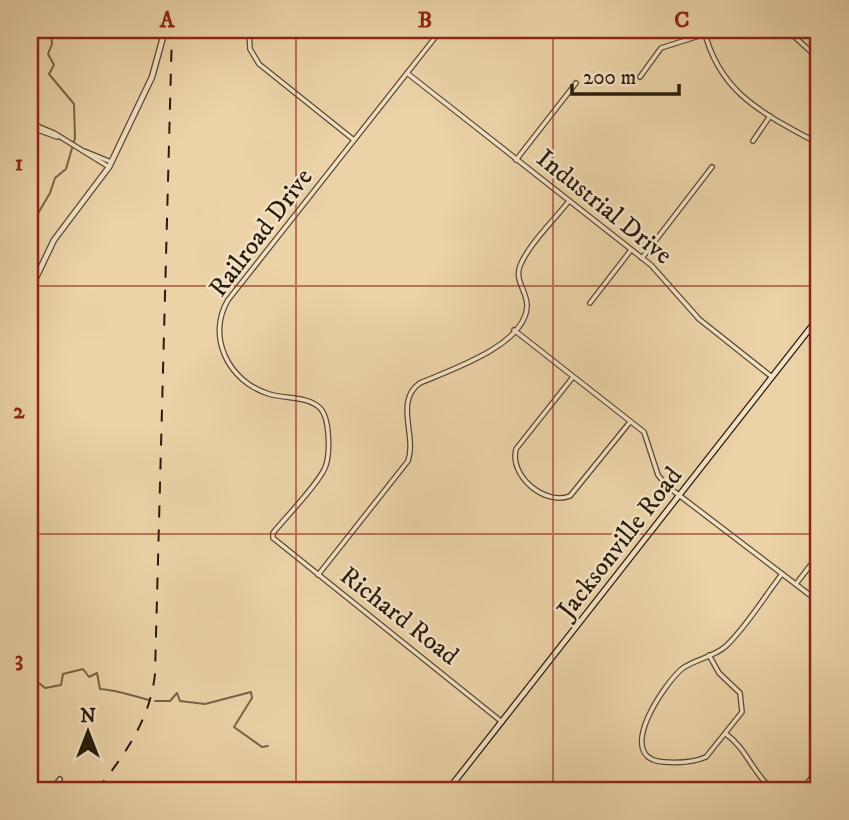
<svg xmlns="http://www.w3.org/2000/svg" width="849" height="820" viewBox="0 0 849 820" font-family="'IM FELL DW Pica',serif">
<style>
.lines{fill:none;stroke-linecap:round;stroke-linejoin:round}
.stream{stroke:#766449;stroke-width:2}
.minor-casing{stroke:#5a4932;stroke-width:6}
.tertiary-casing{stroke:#5a4932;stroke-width:7}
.secondary-casing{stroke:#291b0b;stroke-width:7}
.minor{stroke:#f2e2c6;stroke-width:3.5}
.tertiary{stroke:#f2e2c6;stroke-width:4.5}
.secondary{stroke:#f2e2c6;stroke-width:4.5}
.rail{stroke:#291b0b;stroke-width:2;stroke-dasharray:12 12;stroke-linecap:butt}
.grid{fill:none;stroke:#8f2418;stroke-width:2;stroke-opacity:0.55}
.labels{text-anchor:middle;stroke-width:5;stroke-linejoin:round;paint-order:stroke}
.street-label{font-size:26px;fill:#291b0b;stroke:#f2e2c6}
.neatline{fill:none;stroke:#8f2418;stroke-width:2.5}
.grid-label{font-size:23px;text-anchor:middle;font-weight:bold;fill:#8f2418}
</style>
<rect width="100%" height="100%" fill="#ebd3a7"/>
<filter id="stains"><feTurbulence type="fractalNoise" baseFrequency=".00286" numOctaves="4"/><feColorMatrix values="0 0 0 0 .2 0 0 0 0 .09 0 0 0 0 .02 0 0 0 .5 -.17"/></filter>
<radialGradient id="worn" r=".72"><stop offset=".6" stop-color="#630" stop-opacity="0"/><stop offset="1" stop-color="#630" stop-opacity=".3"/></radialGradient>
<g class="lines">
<g class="stream">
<polyline points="30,227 50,193 55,178 66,169 75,138 74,104 49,74 54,65 48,54 52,44 51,30"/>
<polyline points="30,333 36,323 35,284"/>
<path d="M30 681 34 679 45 688 61 685 63 674 83 669 89 677 97 673 100 689C118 690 132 696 149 700"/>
<polyline points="155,701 170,701 177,693 180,701 205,704 251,692 252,698 234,727 262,747 268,746"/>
</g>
<defs>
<g id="minor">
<polyline points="249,30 250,49 259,64 354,140"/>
<path d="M441 30 228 300C206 337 229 382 269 394 285 399 308 396 320 408 330 418 330 452 326 465 322 480 285 518 273 533V538L502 722"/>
<path d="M704 30C720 95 765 114 819 144"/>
<polyline points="787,30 819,59"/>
<polyline points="407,73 651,265 699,319 772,377"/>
<polyline points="640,77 661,48 705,34"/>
<polyline points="30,123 54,133 109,167"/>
<polyline points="30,127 57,137"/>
<polyline points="753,141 770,116"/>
<polyline points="84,151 111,162"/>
<polyline points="516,160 576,83"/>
<polyline points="642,258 712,167"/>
<polyline points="590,303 631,250"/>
<polyline points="514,330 644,432 658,475 667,486 819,602"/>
<path d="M573 377 516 449C509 476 545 506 570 496L630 422"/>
<path d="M318 575 408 461C417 436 394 401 420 383 450 370 524 346 527 307 528 292 514 281 520 266 528 245 555 219 569 201"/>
<polyline points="796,584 819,554"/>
<path d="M709 655 719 673 740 693 742 712 706 757C694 762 677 763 664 762 612 759 665 682 683 668 696 659 714 657 726 646 747 626 764 597 782 574"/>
<path d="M726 734C747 749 753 774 773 790"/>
<polyline points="51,790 60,779"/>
<polyline points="802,790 819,768"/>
</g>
<polyline id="tertiary" points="30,290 54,240 109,167 152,77 165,30"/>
<polyline id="secondary" points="448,790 819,317"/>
</defs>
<use href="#minor" class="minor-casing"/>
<use href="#tertiary" class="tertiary-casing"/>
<use href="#secondary" class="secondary-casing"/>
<use href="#minor" class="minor"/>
<use href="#tertiary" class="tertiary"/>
<use href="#secondary" class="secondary"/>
<path class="rail" d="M97 790C125 754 150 720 155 674L172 30"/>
</g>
<path class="grid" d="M296 30V790M553 30V790M30 286H819M30 534H819"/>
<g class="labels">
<g class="street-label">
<text transform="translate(605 206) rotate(39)" y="9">Industrial Drive</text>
<text transform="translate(260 232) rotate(-53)" y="9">Railroad Drive</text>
<text transform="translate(619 542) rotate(-52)" y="9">Jacksonville Road</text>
<text transform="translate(400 615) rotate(38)" y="9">Richard Road</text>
</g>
</g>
<rect width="849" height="820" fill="none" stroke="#ebd3a7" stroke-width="77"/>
<g transform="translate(88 732)" stroke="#f2e2c6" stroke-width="5" paint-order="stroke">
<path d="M0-5L12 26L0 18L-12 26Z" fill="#291b0b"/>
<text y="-10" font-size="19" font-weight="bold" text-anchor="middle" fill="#291b0b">N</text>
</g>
<path d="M572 84v10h107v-10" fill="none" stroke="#291b0b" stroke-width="3.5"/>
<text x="583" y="84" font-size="21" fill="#291b0b" stroke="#f2e2c6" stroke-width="5" paint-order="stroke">200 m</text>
<rect x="38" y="38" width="772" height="744" class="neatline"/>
<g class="grid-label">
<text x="167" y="27">A</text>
<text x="425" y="27">B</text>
<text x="682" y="27">C</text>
<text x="19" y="170">1</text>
<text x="19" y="418">2</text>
<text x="19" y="666">3</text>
</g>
<rect width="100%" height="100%" filter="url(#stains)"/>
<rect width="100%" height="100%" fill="url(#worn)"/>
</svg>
